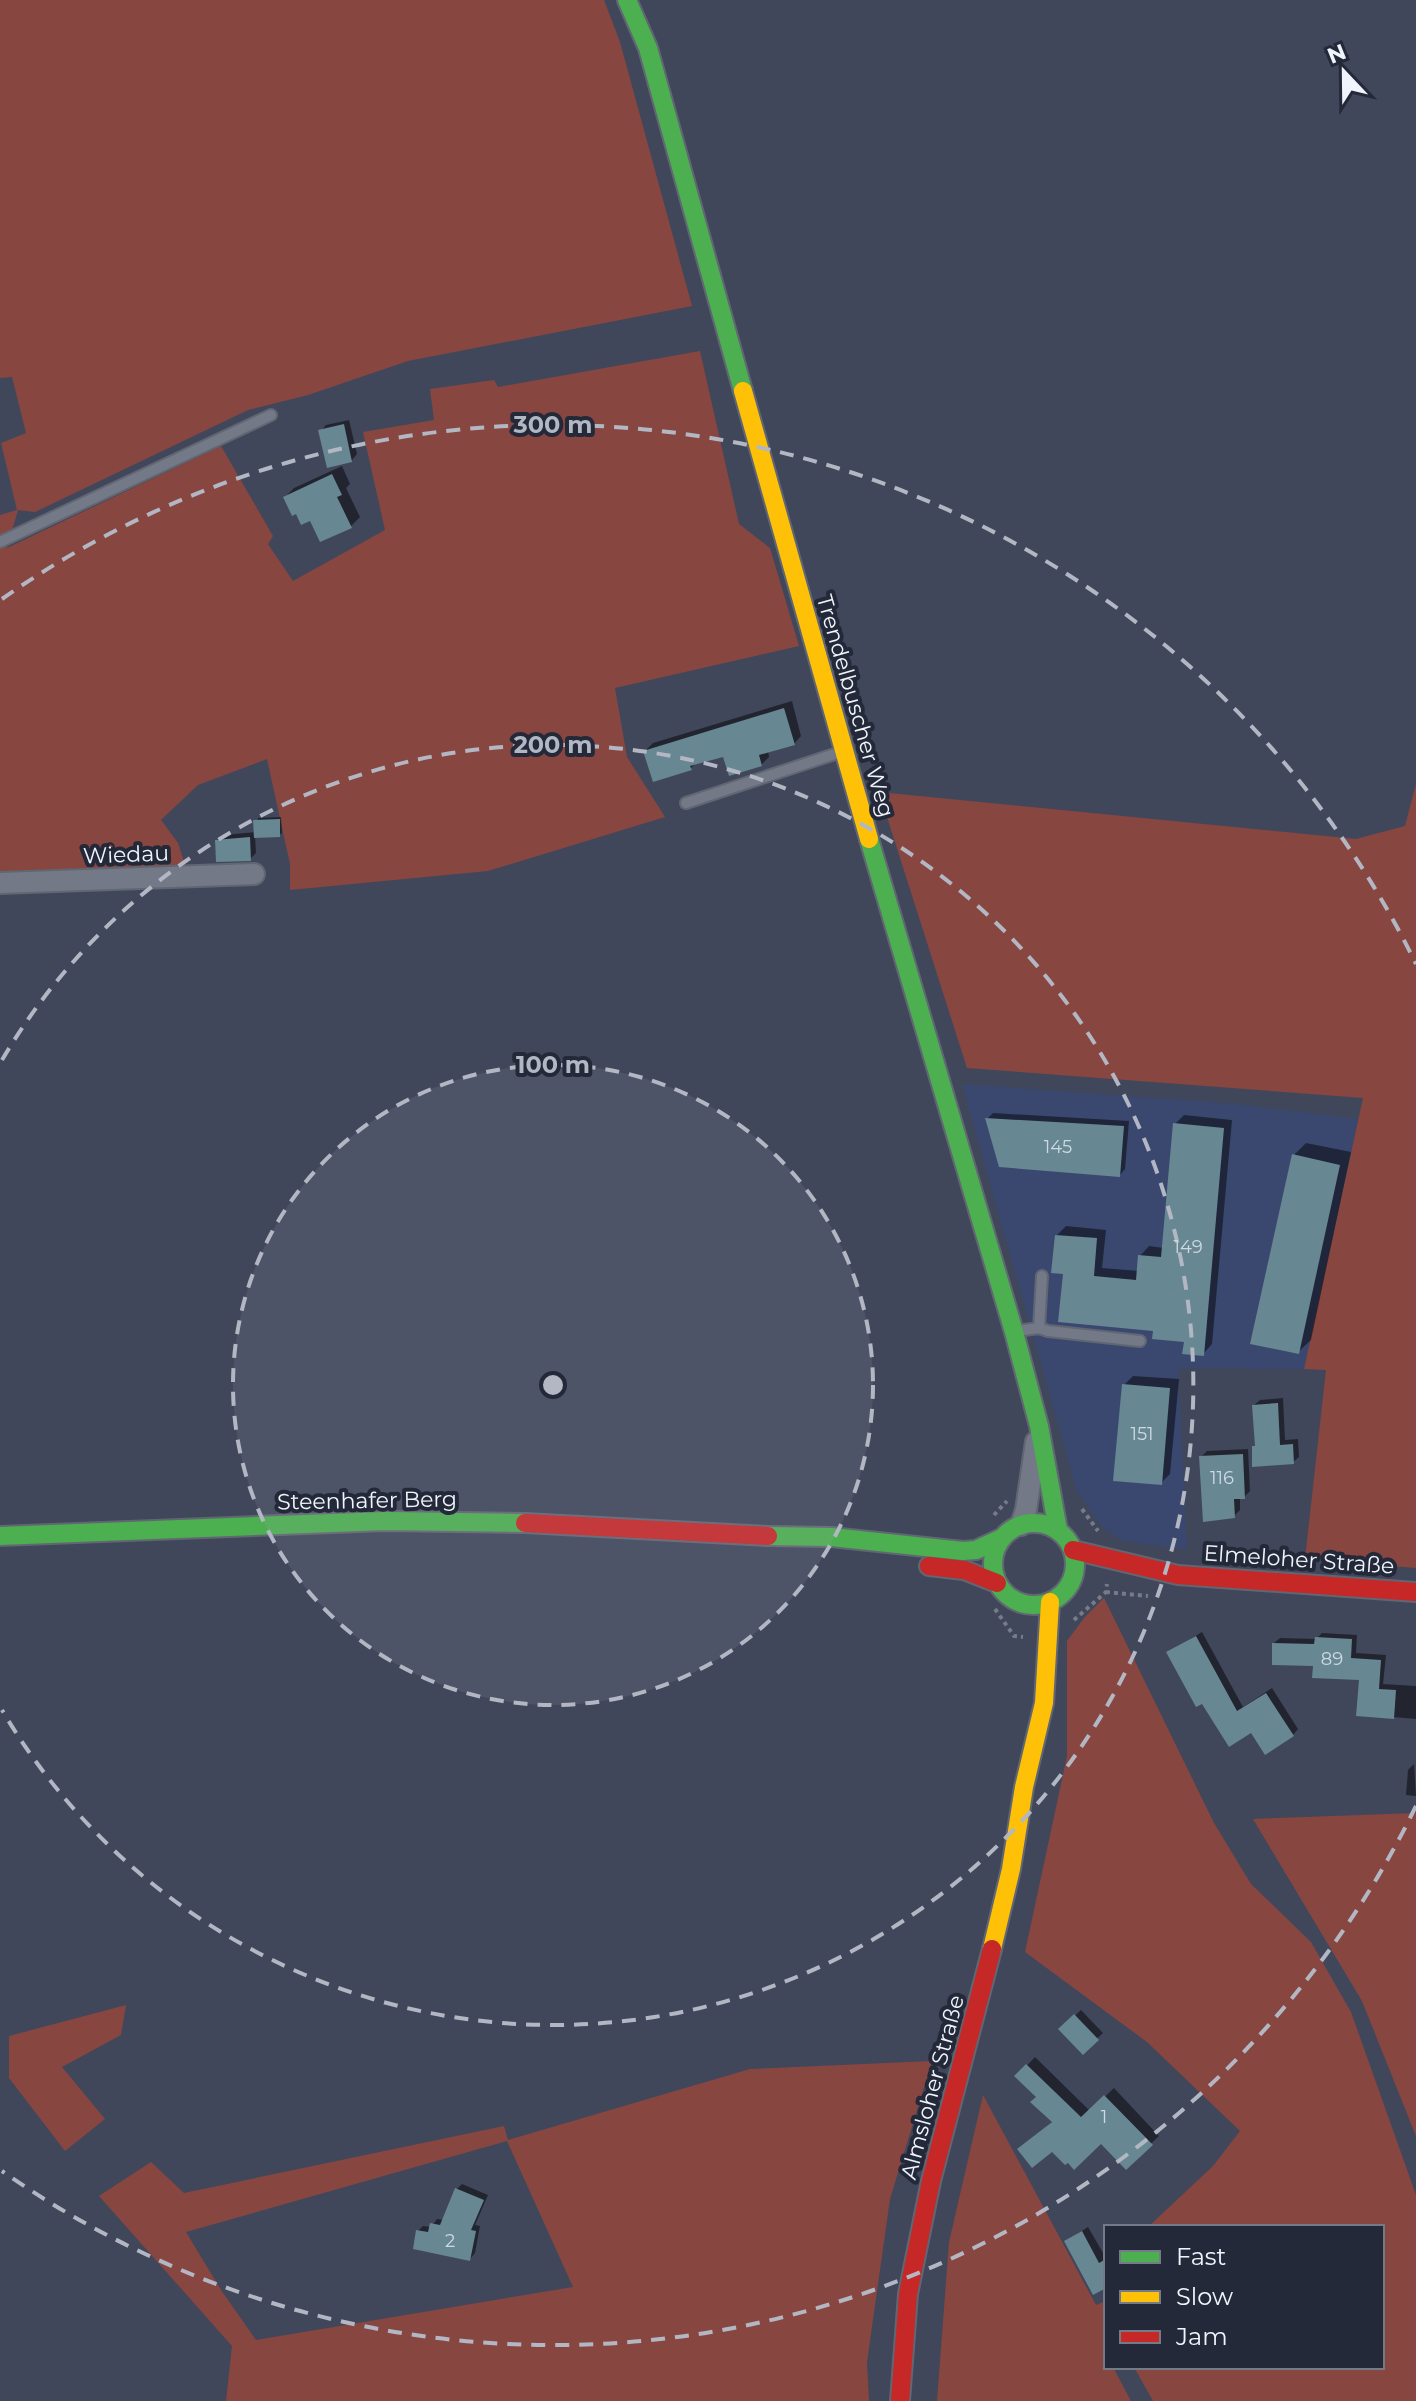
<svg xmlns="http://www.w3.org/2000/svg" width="1416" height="2401" viewBox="0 0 1416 2401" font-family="Montserrat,sans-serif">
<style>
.built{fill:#3a486f}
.green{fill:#884641;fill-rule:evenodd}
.shadow{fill:#0007}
.building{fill:#678793}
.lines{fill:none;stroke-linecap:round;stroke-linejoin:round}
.lane-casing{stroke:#616673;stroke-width:14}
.street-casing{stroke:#616673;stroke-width:24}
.fast-casing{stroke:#616673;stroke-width:22}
.slow-casing{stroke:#616673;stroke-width:22}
.jam-casing{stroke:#616673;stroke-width:22}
.path{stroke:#767b88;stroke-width:4;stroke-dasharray:4 4;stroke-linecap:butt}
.lane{stroke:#747987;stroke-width:10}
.street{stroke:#747987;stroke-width:20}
.fast{stroke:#4caf50;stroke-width:18}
.slow{stroke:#ffc107;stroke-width:18}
.jam{stroke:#c62828;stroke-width:18}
.ring{fill:none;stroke:#b2b7c3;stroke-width:4;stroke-dasharray:14 10}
.labels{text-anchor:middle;stroke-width:8;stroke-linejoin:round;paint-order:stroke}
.number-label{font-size:18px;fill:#ced9e2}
.street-label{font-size:22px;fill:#f0f4fc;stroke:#232939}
.centre{fill:#b2b7c3;stroke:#232939;stroke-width:4}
.ring-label{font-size:24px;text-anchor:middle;font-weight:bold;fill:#b2b7c3;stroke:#232939;stroke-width:8;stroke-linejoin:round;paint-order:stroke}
</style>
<rect width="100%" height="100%" fill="#40475a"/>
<polygon class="built" points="962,1084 1236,1104 1358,1119 1304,1369 1178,1368 1187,1549 1123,1541 1101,1526 1077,1491"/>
<g class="green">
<polygon points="0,0 604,0 620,42 692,306 408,361 308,395 248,410 35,512 18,510 7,548 221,446 273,536 268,544 293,581 385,530 363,432 434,420 430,389 494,380 498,387 700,351 739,524 770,548 799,646 615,688 627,757 665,817 488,871 290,890 290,864 267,759 198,785 161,820 178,843 186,868 0,872 0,515 17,510 1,443 26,433 12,377 0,378"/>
<polygon points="1416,784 1416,1568 1305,1559 1326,1370 1304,1369 1363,1098 967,1068 879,792 1356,839 1405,826"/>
<polygon points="1104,1598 1214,1823 1251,1884 1311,1942 1351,2012 1416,2195 1416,2401 1153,2401 1134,2367 1382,2367 1382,2227 1148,2227 1213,2166 1240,2131 1147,2042 1025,1952 1067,1756 1067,1641 1084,1618"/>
<polygon points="1416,1813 1416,2136 1362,2001 1253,1819"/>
<polygon points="126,2005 121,2035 62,2067 105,2119 65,2151 9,2078 9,2036"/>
<path d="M932 2061 890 2199 867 2362 869 2401H226L232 2346 99 2196 151 2162 184 2193 504 2126 508 2140 750 2069ZM507 2141 573 2287 256 2340 221 2290 186 2232Z"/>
<polygon points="983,2095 1096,2305 1106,2301 1106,2367 1113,2367 1131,2401 937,2401 949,2242"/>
</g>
<g class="shadow">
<polygon points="349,420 357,454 352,460 321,431 326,425"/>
<polygon points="342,466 350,484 346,488 360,517 351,526 311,518 285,497 294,488"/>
<polygon points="792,701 801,736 794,744 768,751 769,757 761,765 725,755 697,762 691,768 645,751 653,743"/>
<polygon points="281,817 282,833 279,835 255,836 256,853 250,859 217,840 223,835 256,832 258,818"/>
<polygon points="993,1113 1129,1121 1125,1169 1120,1175 987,1119"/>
<polygon points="1184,1115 1232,1120 1212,1344 1203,1354 1186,1341 1155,1329 1065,1273 1056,1236 1066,1226 1106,1230 1102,1268 1139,1271 1140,1256 1149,1246 1164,1248 1175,1124"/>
<polygon points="1306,1143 1351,1152 1311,1340 1298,1352 1294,1155"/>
<polygon points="1133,1376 1179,1379 1170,1474 1161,1483 1124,1385"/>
<polygon points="1283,1398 1285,1440 1298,1439 1299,1457 1293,1462 1254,1447 1257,1444 1254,1405 1260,1400"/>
<polygon points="1248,1449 1250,1491 1244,1497 1240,1497 1240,1510 1234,1516 1201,1457 1207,1451"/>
<polygon points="1202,1632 1243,1707 1272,1688 1298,1729 1293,1735 1252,1730 1203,1702 1169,1652"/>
<polygon points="1322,1633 1357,1635 1356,1653 1386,1655 1383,1684 1416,1686 1416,1719 1358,1714 1361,1679 1315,1664 1274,1643 1280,1638 1316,1639"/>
<polygon points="1414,1764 1416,1796 1406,1795 1408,1770"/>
<polygon points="1081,2010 1103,2033 1083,2052 1061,2029"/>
<polygon points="1035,2057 1090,2111 1114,2088 1159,2136 1126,2167 1101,2141 1052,2149 1020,2149 1053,2121 1038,2097 1017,2076"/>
<polygon points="462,2184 488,2195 475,2225 480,2226 475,2253 470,2259 418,2231 423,2226 431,2227 437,2219 444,2220 457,2189"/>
<polygon points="1088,2227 1106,2258 1106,2286 1066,2241"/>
</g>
<g class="building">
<polygon points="344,424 352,462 327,468 318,430"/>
<polygon points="332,474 342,495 337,497 352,528 320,542 310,521 301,525 296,514 292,516 283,497"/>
<polygon points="784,708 795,745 759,755 762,766 729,776 723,757 690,766 692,770 653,782 643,751"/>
<polygon points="280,819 280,837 254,838 253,820"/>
<polygon points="250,837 251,861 216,862 215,840"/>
<polygon points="985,1118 1124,1126 1120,1177 999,1167"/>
<polygon points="1173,1123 1224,1128 1204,1356 1182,1354 1184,1342 1152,1339 1153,1331 1058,1322 1063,1274 1051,1273 1055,1235 1097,1238 1094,1276 1136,1280 1138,1255 1161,1257"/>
<polygon points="1292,1154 1340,1165 1299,1354 1250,1344"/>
<polygon points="1122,1384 1170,1388 1162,1485 1113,1481"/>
<polygon points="1278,1403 1280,1445 1293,1444 1294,1464 1252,1467 1252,1446 1255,1446 1252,1405"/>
<polygon points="1243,1454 1245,1499 1234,1499 1235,1518 1203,1522 1199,1456"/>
<polygon points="1196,1636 1237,1711 1266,1693 1294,1736 1265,1755 1251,1733 1229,1747 1202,1704 1196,1707 1166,1652"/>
<polygon points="1315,1637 1352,1639 1351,1658 1381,1660 1379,1689 1396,1690 1394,1719 1356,1716 1359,1680 1312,1678 1313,1666 1272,1665 1272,1643 1314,1644"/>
<polygon points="1074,2014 1099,2040 1083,2055 1058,2029"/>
<polygon points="1026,2064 1081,2117 1104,2095 1153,2145 1126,2170 1101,2144 1074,2170 1068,2163 1065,2165 1052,2152 1032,2168 1017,2149 1052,2122 1030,2102 1036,2097 1014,2076"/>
<polygon points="455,2188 484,2200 471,2230 476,2231 470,2261 413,2249 416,2230 428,2232 430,2223 440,2225"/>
<polygon points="1082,2231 1099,2263 1106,2259 1106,2288 1093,2295 1064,2241"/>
</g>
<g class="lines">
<defs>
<g id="lane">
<polyline points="0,542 271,415"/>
<polyline points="686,803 841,752"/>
<polyline points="1039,1328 1048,1331 1140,1341"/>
<polyline points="1016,1331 1039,1328 1042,1276"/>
</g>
<g id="street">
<polyline points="0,883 254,874"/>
<polyline points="1021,1525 1026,1510 1036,1442"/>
</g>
<g id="fast">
<polyline points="627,0 648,48 743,391"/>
<polyline points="869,839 1014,1332 1039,1426 1058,1530"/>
<circle cx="1034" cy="1564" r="41"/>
<polyline points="0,1536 385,1521 525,1523"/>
<polyline points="768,1536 831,1537 963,1551 976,1550 1002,1538"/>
</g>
<g id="slow">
<polyline points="743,391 869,839"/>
<polyline points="992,1949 1011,1869 1024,1787 1044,1703 1050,1602"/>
</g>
<g id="jam">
<polyline points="525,1523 768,1536"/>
<polyline points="1073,1550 1178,1575 1416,1592"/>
<polyline points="929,1566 964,1570 997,1583"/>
<polyline points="900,2401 908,2294 931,2181 992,1949"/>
</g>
</defs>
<use href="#lane" class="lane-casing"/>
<use href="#street" class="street-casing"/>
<use href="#fast" class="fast-casing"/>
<use href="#slow" class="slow-casing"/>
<use href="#jam" class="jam-casing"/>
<g class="path">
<polyline points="1082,1509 1098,1531"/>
<polyline points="994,1515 1007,1501"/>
<polyline points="1106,1592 1148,1596"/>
<polyline points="995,1609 1014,1636 1023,1637"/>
<polyline points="1074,1620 1106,1592 1107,1584"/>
</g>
<use href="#lane" class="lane"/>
<use href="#street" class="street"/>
<use href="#fast" class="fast"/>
<use href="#slow" class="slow"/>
<use href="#jam" class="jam"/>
</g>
<circle cx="553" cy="1385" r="320" fill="#b2b7c3" fill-opacity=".12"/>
<g class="ring">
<circle cx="553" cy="1385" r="320"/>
<path d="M2 1060A640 640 0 1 1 2 1710"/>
<path d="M1416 1806A960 960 0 0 1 2 2171M2 599A960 960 0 0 1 1416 964"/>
</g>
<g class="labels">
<g class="number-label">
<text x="1058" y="1153">145</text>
<text x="1188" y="1253">149</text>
<text x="1142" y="1440">151</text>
<text x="1222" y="1484">116</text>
<text x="1332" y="1665">89</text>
<text x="1104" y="2123">1</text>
<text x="450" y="2247">2</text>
</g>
<g class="street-label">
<text transform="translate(856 706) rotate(74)" y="8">Trendelbuscher Weg</text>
<text transform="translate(126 854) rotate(-2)" y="8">Wiedau</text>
<text transform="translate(367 1500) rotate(-1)" y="8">Steenhafer Berg</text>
<text transform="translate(1299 1559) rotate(4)" y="8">Elmeloher Straße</text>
<text transform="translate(932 2087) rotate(-75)" y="8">Almsloher Straße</text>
</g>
</g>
<circle cx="553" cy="1385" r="12" class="centre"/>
<g class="ring-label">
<text x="553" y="433">300 m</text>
<text x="553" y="753">200 m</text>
<text x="553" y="1073">100 m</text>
</g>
<rect x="1104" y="2225" width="280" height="144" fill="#232939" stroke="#757a87" stroke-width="2"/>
<rect x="1120" y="2251" width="40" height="12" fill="#4caf50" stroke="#757a87" stroke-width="2"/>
<text x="1176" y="2265" font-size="24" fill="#f0f4fc">Fast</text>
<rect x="1120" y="2291" width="40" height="12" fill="#ffc107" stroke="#757a87" stroke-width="2"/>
<text x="1176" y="2305" font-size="24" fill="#f0f4fc">Slow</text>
<rect x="1120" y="2331" width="40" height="12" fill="#c62828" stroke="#757a87" stroke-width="2"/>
<text x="1176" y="2345" font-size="24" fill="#f0f4fc">Jam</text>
<g transform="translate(1344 72) rotate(338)" stroke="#232939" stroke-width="6" paint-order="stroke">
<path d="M0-6L14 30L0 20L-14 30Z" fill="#f0f4fc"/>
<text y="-12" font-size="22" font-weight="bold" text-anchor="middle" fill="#f0f4fc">N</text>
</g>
</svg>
